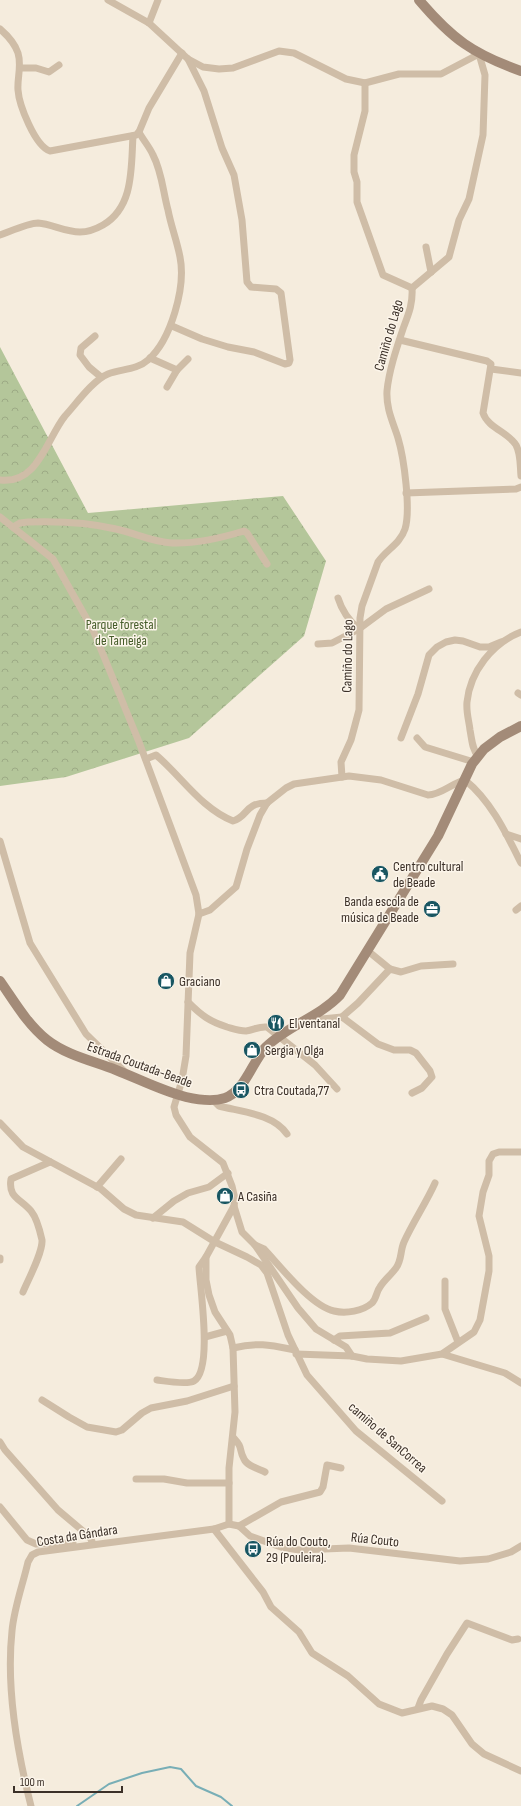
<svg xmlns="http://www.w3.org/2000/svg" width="521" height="1806" viewBox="0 0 521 1806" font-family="'Sofia Sans Condensed',sans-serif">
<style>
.forest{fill:url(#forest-crowns)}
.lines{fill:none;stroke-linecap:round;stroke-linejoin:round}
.stream{stroke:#78aeb6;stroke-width:2}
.street{stroke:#cfbda7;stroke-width:7}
.secondary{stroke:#a38b78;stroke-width:10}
.labels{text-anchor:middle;stroke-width:3;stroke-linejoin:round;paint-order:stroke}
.street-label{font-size:14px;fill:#3b3028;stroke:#fcf5ea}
.park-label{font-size:14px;fill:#455c29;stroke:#fcf5ea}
.poi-label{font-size:14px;fill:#3b3028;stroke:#fcf5ea;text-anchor:start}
</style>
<defs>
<pattern id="forest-crowns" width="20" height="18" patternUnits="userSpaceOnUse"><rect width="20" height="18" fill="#b4c69a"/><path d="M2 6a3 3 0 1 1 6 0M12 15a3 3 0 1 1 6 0" fill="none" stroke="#9caa85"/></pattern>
</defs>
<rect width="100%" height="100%" fill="#f5ecdd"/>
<polygon class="forest" points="0,347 88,513 283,496 326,561 304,636 189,738 66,777 0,786"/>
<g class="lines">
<polyline class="stream" points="77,1806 109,1784 142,1773 170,1767 181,1769 196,1786 221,1797 232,1806"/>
<g class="street">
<polyline points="108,0 149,23 188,59 203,67 219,69 233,68 279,51 294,53 346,79 365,83 399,74 441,74 479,54 485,75 483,135 469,199 459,220 449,257 412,288"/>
<polyline points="149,23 158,0"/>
<path d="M0 29C7 35 15 44 18 53 22 66 17 78 18 90 19 105 35 146 50 151L136 135 139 132 149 108 182 53"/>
<polyline points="20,68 36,68 49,72 59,65"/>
<polyline points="365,83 365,111 354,155 354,172 357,182 357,202 383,275 412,288"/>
<path d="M0 235C9 232 28 223 38 223 52 224 65 232 80 232 88 232 96 229 103 225 134 207 131 168 133 136"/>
<polyline points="426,247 431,272"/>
<polyline points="172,326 202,339 228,347 254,352 285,364 289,363 290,360 281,293 276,289 251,287 247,282 242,220 234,175 222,148 204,91 188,59"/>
<polyline points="95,336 81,348 80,355 89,367 101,377"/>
<path d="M400 340 487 361 491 364 483 413C488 428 508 432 516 445 521 454 520 466 521 476"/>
<polyline points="150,358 177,370"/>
<polyline points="491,369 521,373"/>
<polyline points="167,387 177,370 188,359"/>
<path d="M0 480C38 485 47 438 65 416 76 404 93 380 108 374 121 369 137 370 148 360 171 340 186 287 180 257 177 241 171 226 168 210 163 192 162 172 153 155 149 146 143 140 139 132"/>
<polyline points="406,493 516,489 521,487"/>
<polyline points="0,517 53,559 93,630 139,742 196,895 199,914 190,953 186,1056 182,1080 174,1107 176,1115 190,1137 223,1163 232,1186 235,1199 234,1206 206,1257 206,1280 209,1295 215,1312 230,1335 233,1348 235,1412 229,1468 229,1524"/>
<path d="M13 527 20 523 28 522C57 521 87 522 116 529 135 533 152 542 172 543 196 544 221 538 244 531L247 533 267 564"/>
<path d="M338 598C342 611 348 620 359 629"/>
<polyline points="318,644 332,643 359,629 386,609 429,589"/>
<polyline points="518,693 521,695"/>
<polyline points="401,738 418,694 429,655 437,647 446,642 455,640 463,641 480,647 489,647 501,642"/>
<polyline points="417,738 425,747 474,762"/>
<path d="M478 756C472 749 472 740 470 730 469 721 466 712 467 702 470 672 492 643 521 632"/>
<path d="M146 759 156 755C182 777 201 808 233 821 249 816 244 803 267 803"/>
<path d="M342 777 341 762 351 740 359 710 360 618 362 606 378 562C386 550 400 544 405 529 411 510 404 458 398 438 393 422 386 409 387 391 389 370 397 347 404 326 409 313 413 303 412 288"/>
<polyline points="506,834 521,839"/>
<polyline points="0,841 30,943 86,1034 124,1071"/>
<polyline points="516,910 521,906"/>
<path d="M199 914 210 910 236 887 247 849 260 815 267 803 286 788 294 784 349 776 381 780 428 795C441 795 452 783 465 780 491 801 506 833 521 863"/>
<polyline points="368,951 390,969"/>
<path d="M188 1002C202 1016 209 1021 227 1027 234 1029 239 1031 246 1031 254 1030 259 1026 267 1027L315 1065 337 1089"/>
<polyline points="314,1016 322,1019 342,1017 378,1044 394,1050 410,1050 416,1053 430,1071 432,1077 422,1088 412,1093"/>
<polyline points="342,1017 358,1003 390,969 401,972 421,966 453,964"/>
<path d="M213 1100 219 1106C242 1112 273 1114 287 1134"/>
<polyline points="0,1123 23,1147 101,1189 124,1209 136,1215 183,1222 215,1242 247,1257 261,1265 267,1273 288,1335 307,1375 356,1431 442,1501"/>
<polyline points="97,1187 121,1159"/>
<polyline points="234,1206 242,1232 255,1245 298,1308 316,1329 346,1347 352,1356"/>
<polyline points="153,1218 174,1201 188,1193 209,1187 228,1173"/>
<path d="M255 1245 264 1249C280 1266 311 1306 334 1311 346 1314 363 1311 372 1303 377 1298 376 1292 380 1287 384 1280 391 1275 396 1268 402 1260 400 1251 404 1242 413 1222 426 1203 435 1183"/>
<polyline points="0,1258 0,1260"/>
<polyline points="445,1281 445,1309 458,1342"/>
<path d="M23 1292C28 1280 43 1252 42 1240 40 1231 36 1217 31 1211 20 1198 8 1198 11 1179L50 1162"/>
<polyline points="205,1337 227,1331"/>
<polyline points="334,1340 340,1336 390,1333 426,1318"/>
<path d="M233 1348C258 1342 270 1345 295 1350"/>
<polyline points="296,1354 352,1356 367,1359 401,1361 442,1354 474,1332 480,1320 489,1271 489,1256 479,1216 483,1192 489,1175 489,1161 493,1154 499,1152 521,1152"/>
<polyline points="442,1354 505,1373 521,1383"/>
<path d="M157 1380C165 1381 187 1385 194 1381 213 1370 200 1288 199 1267L206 1257"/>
<polyline points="42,1400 69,1417 87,1427 116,1432 122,1430 142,1413 151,1408 187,1401 234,1386"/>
<path d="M233 1437C244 1449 238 1448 244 1459 247 1466 259 1469 265 1472"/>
<polyline points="0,1442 5,1450 58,1510 90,1537 93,1544"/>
<polyline points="136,1479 164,1479 187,1483 229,1483"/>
<polyline points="0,1507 27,1540 36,1544 73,1543"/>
<polyline points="239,1526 281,1502 320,1492 323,1487 327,1465 341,1468"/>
<polyline points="521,1546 511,1552 488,1559 460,1561 349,1548 299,1550 281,1547 250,1536 239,1526 229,1524 214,1529 263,1592 271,1607 299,1632 312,1653 348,1676 379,1704 402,1713 432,1706 443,1709 452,1715 472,1744 484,1754 521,1771"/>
<polyline points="418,1708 421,1700 447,1654 467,1623 512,1640 518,1639"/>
<path d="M31 1806C17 1751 6 1687 12 1631 14 1608 23 1584 28 1562L32 1555 38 1552 214 1529"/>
</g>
<g class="secondary">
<path d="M419 0C452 39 473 54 521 71"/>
<path d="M0 981C14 1001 27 1024 47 1040 66 1055 93 1061 116 1070 139 1079 162 1091 186 1097 199 1100 213 1102 225 1098 245 1091 252 1062 266 1047 287 1026 319 1017 340 995L438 836 472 764 484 749 500 737 521 726"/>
</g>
</g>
<defs>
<symbol id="civic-disc" viewBox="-11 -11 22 22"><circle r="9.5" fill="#185662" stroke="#fcf5ea"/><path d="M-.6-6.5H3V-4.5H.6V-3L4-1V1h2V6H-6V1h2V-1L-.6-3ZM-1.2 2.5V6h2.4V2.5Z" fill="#fff"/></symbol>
<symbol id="office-disc" viewBox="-11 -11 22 22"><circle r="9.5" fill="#185662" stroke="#fcf5ea"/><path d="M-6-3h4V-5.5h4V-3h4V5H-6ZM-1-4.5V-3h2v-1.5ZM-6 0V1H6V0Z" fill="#fff"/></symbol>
<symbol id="shop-disc" viewBox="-11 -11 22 22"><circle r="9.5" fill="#185662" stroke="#fcf5ea"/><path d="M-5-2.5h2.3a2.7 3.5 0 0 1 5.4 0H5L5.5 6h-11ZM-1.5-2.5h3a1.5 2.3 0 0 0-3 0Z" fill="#fff"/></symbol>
<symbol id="restaurant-disc" viewBox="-11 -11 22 22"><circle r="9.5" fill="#185662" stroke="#fcf5ea"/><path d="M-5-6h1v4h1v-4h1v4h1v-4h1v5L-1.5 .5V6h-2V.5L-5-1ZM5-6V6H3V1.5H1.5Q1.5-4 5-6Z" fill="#fff"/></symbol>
<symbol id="bus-disc" viewBox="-11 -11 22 22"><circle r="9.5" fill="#185662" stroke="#fcf5ea"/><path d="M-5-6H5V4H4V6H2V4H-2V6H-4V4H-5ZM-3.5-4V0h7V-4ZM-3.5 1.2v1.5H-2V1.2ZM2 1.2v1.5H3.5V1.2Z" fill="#fff"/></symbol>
</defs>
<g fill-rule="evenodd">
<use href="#civic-disc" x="370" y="864" width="20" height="20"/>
<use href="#office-disc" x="422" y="899" width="20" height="20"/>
<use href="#shop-disc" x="156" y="971" width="20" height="20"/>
<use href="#restaurant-disc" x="266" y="1013" width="20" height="20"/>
<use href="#shop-disc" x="242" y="1040" width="20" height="20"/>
<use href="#bus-disc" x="231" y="1080" width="20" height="20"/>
<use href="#shop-disc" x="215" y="1186" width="20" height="20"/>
<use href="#bus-disc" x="243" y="1539" width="20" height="20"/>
</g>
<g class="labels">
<g class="street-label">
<text transform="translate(388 335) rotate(-74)" y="5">Camiño do Lago</text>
<text transform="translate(347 656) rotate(-89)" y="5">Camiño do Lago</text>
<text transform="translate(140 1064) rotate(20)" y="5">Estrada Coutada-Beade</text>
<text transform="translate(388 1437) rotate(41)" y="5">camiño de SanCorrea</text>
<text transform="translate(77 1535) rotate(-9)" y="5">Costa da Gándara</text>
<text transform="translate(375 1539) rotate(6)" y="5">Rúa Couto</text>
</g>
<g class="park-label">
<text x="121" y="629">Parque forestal<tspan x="121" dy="16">de Tameiga</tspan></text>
</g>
<g class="poi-label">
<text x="393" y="871">Centro cultural<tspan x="393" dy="16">de Beade</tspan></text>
<text x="419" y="906" text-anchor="end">Banda escola de<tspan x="419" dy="16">música de Beade</tspan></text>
<text x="179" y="986">Graciano</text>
<text x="289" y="1028">El ventanal</text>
<text x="265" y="1055">Sergia y Olga</text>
<text x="254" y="1095">Ctra Coutada,77</text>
<text x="238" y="1201">A Casiña</text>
<text x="266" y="1546">Rúa do Couto,<tspan x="266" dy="16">29 (Pouleira).</tspan></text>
</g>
</g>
<path d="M14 1786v6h108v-6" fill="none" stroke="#3b3028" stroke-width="2"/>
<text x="20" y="1786" font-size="12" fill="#3b3028" stroke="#fcf5ea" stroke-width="3" paint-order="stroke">100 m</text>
</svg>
